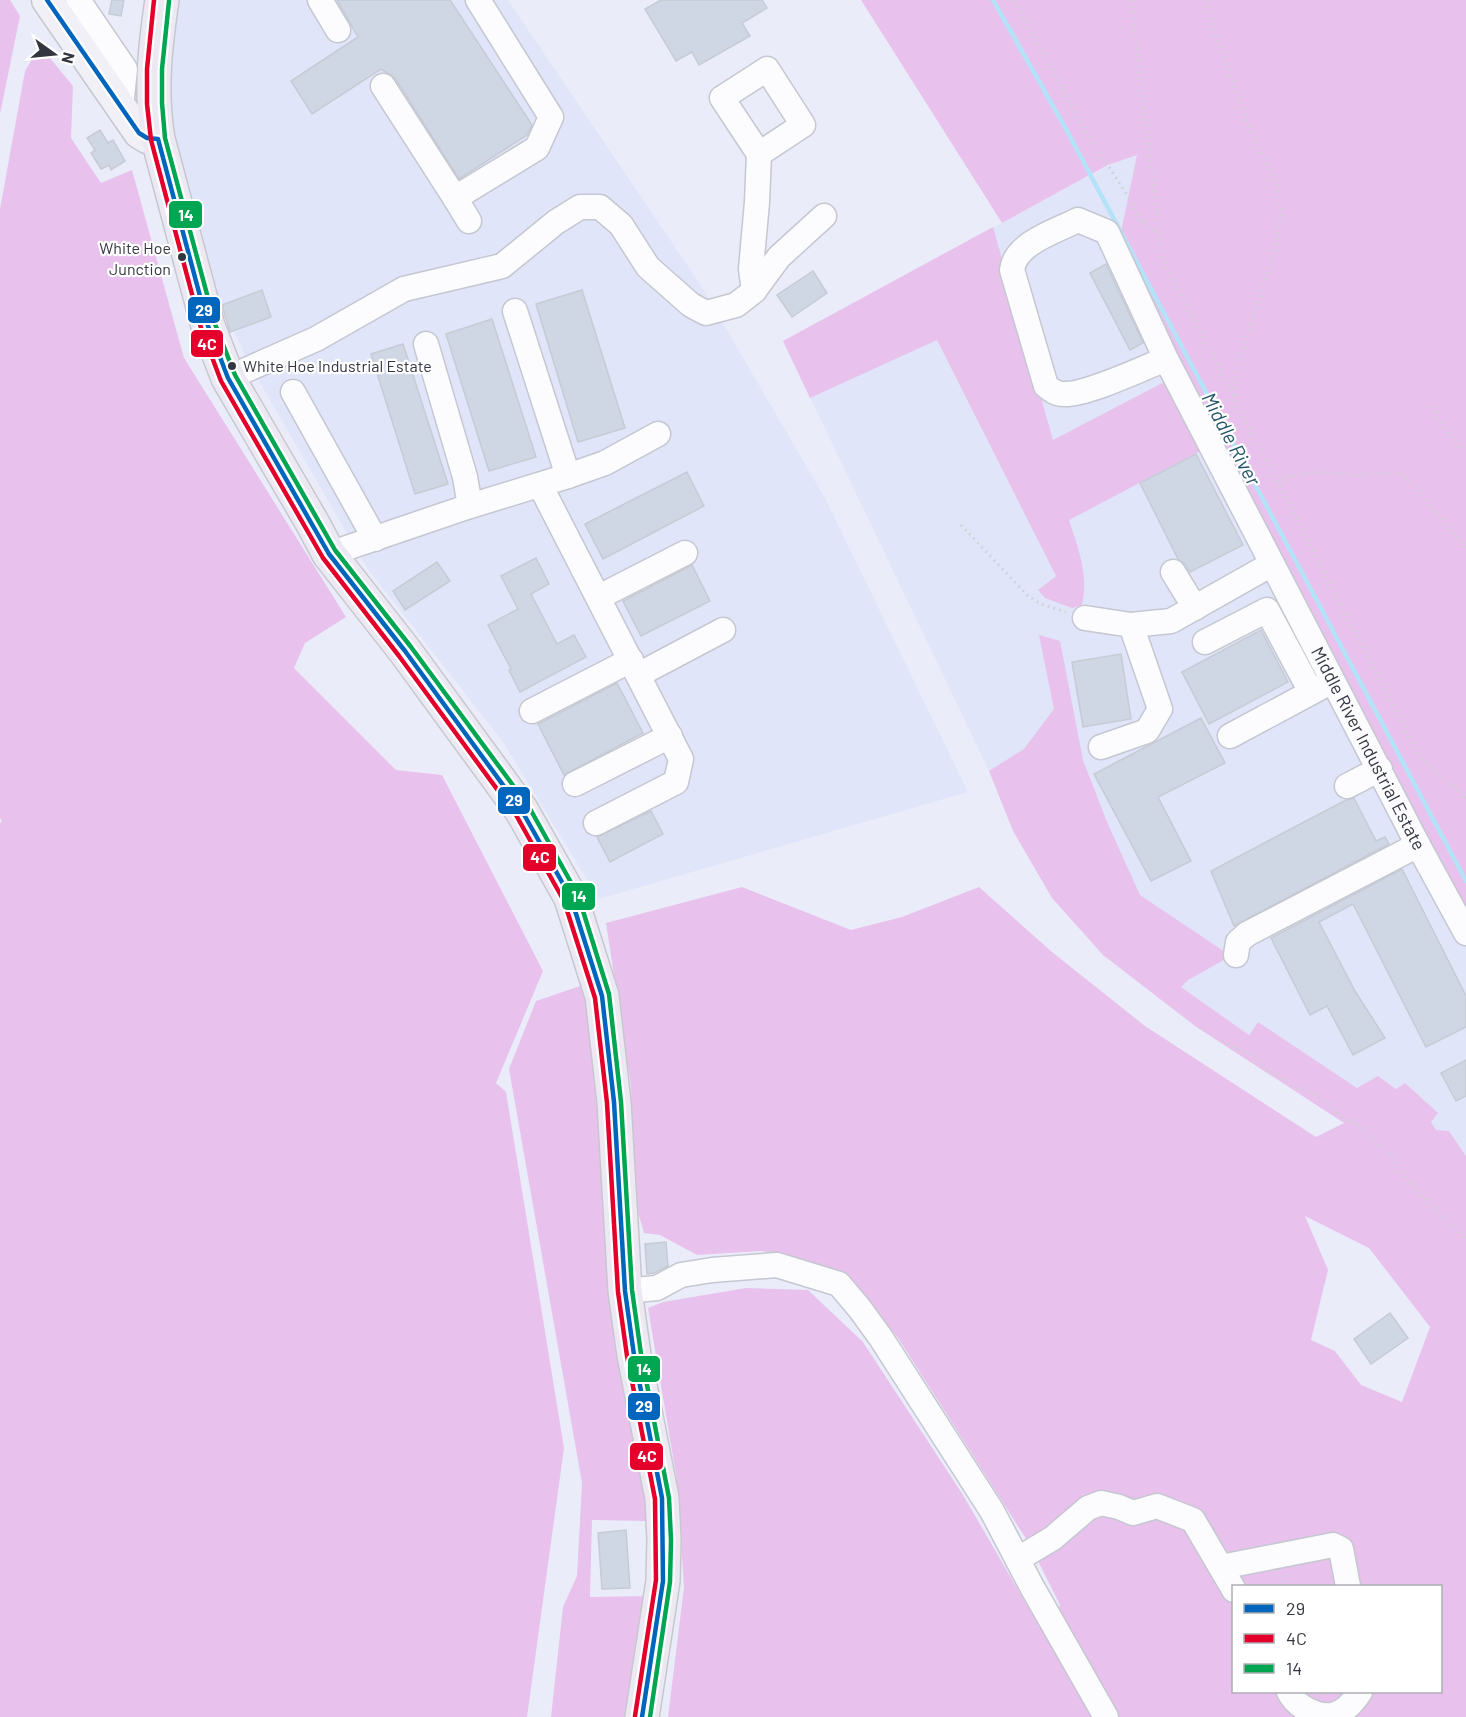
<svg xmlns="http://www.w3.org/2000/svg" width="1466" height="1717" viewBox="0 0 1466 1717" font-family="Barlow,sans-serif">
<style>
.built{fill:#e0e5f9}
.green{fill:#e8c2ed;fill-rule:evenodd}
.lines{fill:none;stroke-linecap:round;stroke-linejoin:round}
.stream{stroke:#b4e2f8;stroke-width:4.5}
.building{fill:#cfd7e5;stroke:#c6cbd4;stroke-width:1.5}
.minor-casing{stroke:#c5c7d1;stroke-width:27}
.major-casing{stroke:#c7c8cf;stroke-width:33}
.highway-casing{stroke:#c7c8cf;stroke-width:36}
.path{stroke:#ced0d3;stroke-width:3;stroke-dasharray:1.5 4.5;stroke-linecap:butt}
.minor{stroke:#fcfcfe;stroke-width:24}
.major{stroke:#f2f0f7;stroke-width:30}
.highway{stroke:#ece9f3;stroke-width:33}
.bus-1-casing{stroke:#fff;stroke-width:9}
.bus-2-casing{stroke:#fff;stroke-width:9}
.bus-3-casing{stroke:#fff;stroke-width:9}
.bus-1{stroke:#0065bd;stroke-width:4.5}
.bus-2{stroke:#e4002b;stroke-width:4.5}
.bus-3{stroke:#00a651;stroke-width:4.5}
.bus-dot{fill:#333540;stroke:#fff;stroke-width:2}
.labels{text-anchor:middle;stroke-width:4.5;stroke-linejoin:round;paint-order:stroke}
.bus-label{font-size:16px;fill:#333540;stroke:#fff;text-anchor:end}
.street-label{font-size:18px;fill:#333540;stroke:#fff}
.water-label{font-size:20px;font-style:italic;fill:#245669;stroke:#fff}
.line-badge{stroke:#fff;stroke-width:2}
.badge-label{font-size:16px;text-anchor:middle;font-weight:bold;fill:#fff}
</style>
<rect width="100%" height="100%" fill="#eaedf9"/>
<g class="built">
<polygon points="180,0 508,0 700,284 825,498 968,792 599,899 503,742 367,568 248,362 207,274 171,130 171,57"/>
<polygon points="1137,154 1466,911 1466,1156 1449,1131 1436,1130 1405,1083 1396,1089 1357,1088 1258,1022 1249,1035 1181,987 1112,918 989,771 783,341 1109,165"/>
</g>
<g class="green">
<polygon points="0,0 10,0 20,16 0,114"/>
<polygon points="861,0 1466,0 1466,911 1216,438 1121,232 1137,155 1108,165 1002,223"/>
<polygon points="40,46 73,86 71,138 101,183 132,170 184,358 346,617 305,643 294,668 396,770 442,775 543,971 496,1083 506,1092 564,1448 527,1717 0,1717 0,823 2,822 0,818 0,209 25,71"/>
<path d="M993 227 1053 440 1168 380 1204 449 1069 520C1078 548 1089 575 1082 605L1072 608 1045 598 1038 590 1056 576 937 340 810 398 783 341Z"/>
<path d="M1039 635 1060 641 1083 760 1107 822 1140 895 1231 956 1188 980 1181 987 1249 1035 1258 1022 1357 1088 1378 1076 1396 1089 1405 1083 1438 1113 1431 1122 1436 1130 1449 1131 1466 1156V1717H668L684 1587 677 1481 648 1308 663 1302 746 1288 808 1290 863 1342 963 1495 1046 1638 1060 1605 1030 1545 898 1338 859 1291 829 1268 802 1259 762 1251 697 1255 660 1235 644 1233 635 1202 631 1086 606 923 742 887 851 930 902 917 979 887 1052 952 1145 1026 1316 1137 1344 1123 1195 1026 1103 955 1052 898 1013 831 989 771 1024 749 1054 709ZM1305 1216 1369 1248 1430 1327 1402 1402 1361 1385 1335 1351 1311 1340 1328 1270ZM1234 1586H1440V1692H1234Z"/>
<polygon points="589,983 643,1462 647,1521 592,1520 590,1597 649,1596 635,1717 551,1717 563,1607 577,1576 582,1483 509,1069 536,1001"/>
</g>
<g class="lines">
<polyline class="stream" points="993,0 1066,129 1466,881"/>
</g>
<g class="building">
<polygon points="112,0 124,0 121,16 109,14"/>
<polygon points="337,0 450,0 532,125 527,135 459,179 395,78 381,69 312,114 291,81 358,37"/>
<polygon points="661,0 762,0 767,8 742,23 750,36 699,65 692,52 676,61 645,9"/>
<polygon points="100,130 108,143 113,140 125,161 111,170 109,165 101,169 91,153 95,150 87,138"/>
<polygon points="1106,264 1143,343 1130,350 1090,273"/>
<polygon points="813,271 827,293 792,317 777,295"/>
<polygon points="262,290 271,317 230,332 222,305"/>
<polygon points="582,290 625,428 578,442 536,304"/>
<polygon points="492,319 536,457 489,471 446,334"/>
<polygon points="403,344 448,484 415,494 371,354"/>
<polygon points="1196,454 1243,545 1190,572 1185,564 1178,559 1140,483"/>
<polygon points="687,472 704,506 603,559 585,524"/>
<polygon points="536,558 549,584 531,594 557,644 574,635 586,657 520,692 509,670 511,669 488,625 518,609 501,576"/>
<polygon points="437,562 450,581 405,610 393,591"/>
<polygon points="692,565 710,601 641,636 623,601"/>
<polygon points="1261,630 1288,682 1209,724 1182,672"/>
<polygon points="1121,654 1131,719 1083,727 1072,662"/>
<polygon points="617,683 643,733 564,775 538,724"/>
<polygon points="1201,718 1225,763 1158,797 1191,861 1151,881 1094,774"/>
<polygon points="1354,798 1376,841 1385,837 1389,844 1234,926 1211,871 1346,800"/>
<polygon points="651,811 663,834 610,862 597,837"/>
<polygon points="1402,869 1466,996 1466,1027 1426,1047 1353,904 1319,922 1355,991 1385,1038 1353,1055 1327,1006 1310,1015 1271,938"/>
<polygon points="1466,1060 1466,1096 1456,1101 1441,1073"/>
<polygon points="666,1242 668,1266 654,1273 647,1274 645,1244"/>
<polygon points="1390,1313 1408,1338 1371,1364 1354,1339"/>
<polygon points="626,1530 630,1588 602,1589 598,1533"/>
</g>
<g class="lines">
<defs>
<g id="minor">
<polyline points="78,0 125,69 121,107"/>
<polyline points="320,0 338,30"/>
<polyline points="383,86 455,198 537,148 551,117 478,0"/>
<polyline points="455,198 469,221"/>
<polyline points="754,291 779,257 824,216"/>
<polyline points="515,311 568,476"/>
<polyline points="426,344 465,477 470,506"/>
<path id="s1" d="M1166 359C1143 368 1085 396 1063 394 1056 394 1051 390 1046 386L1012 270C1015 243 1056 231 1078 220L1107 232 1166 359 1418 845 1466 933"/>
<polyline points="228,378 316,339 404,289 502,266 556,222 580,207 600,207 621,225 648,267 691,305 706,313 736,305 754,291 751,269 757,202 759,154 722,98 767,69 803,125 759,154"/>
<polyline points="293,392 375,539"/>
<polyline points="540,485 681,759 676,782 596,823"/>
<polyline points="329,554 470,506 568,476 605,463 658,434"/>
<polyline points="1173,572 1195,608"/>
<polyline points="599,597 685,553"/>
<polyline points="1085,618 1131,625 1171,621 1272,564"/>
<polyline points="1205,642 1267,610 1311,692"/>
<polyline points="638,675 723,630"/>
<polyline points="532,711 631,660"/>
<polyline points="1230,736 1325,685"/>
<polyline points="1101,747 1147,731 1160,709 1131,625"/>
<polyline points="575,784 670,736"/>
<polyline points="1347,786 1380,769"/>
<polyline points="1236,955 1238,942 1247,934 1418,845"/>
<polyline points="625,1291 657,1288 681,1275 712,1270 777,1265 839,1284 860,1309 881,1338 992,1511 1032,1587 1106,1717"/>
<polyline points="1018,1559 1053,1538 1088,1508 1101,1503 1119,1507 1133,1513 1157,1506 1193,1520 1234,1590"/>
<polyline points="1221,1567 1333,1545 1341,1549 1348,1586"/>
<path d="M1289 1692C1296 1706 1315 1717 1332 1715 1344 1713 1354 1701 1360 1692"/>
</g>
<polyline id="major" points="47,0 139,133 147,138 158,139"/>
<path id="highway" d="M162 0C155 47 150 91 158 139L208 326 228 378 313 524 329 554 405 651 522 811 571 898 602 996 614 1102 625 1291 634 1355 662 1498 664 1540 663 1581 642 1717"/>
</defs>
<use href="#minor" class="minor-casing"/>
<use href="#major" class="major-casing"/>
<use href="#highway" class="highway-casing"/>
<g class="path">
<polyline points="1015,0 1080,122 1131,201 1140,220 1158,234"/>
<polyline points="1131,0 1162,257 1420,758 1466,798"/>
<polyline points="1207,0 1217,39 1253,137 1276,182 1281,212 1278,234 1270,265 1242,352 1235,382 1234,395"/>
<polyline points="1434,406 1439,422 1466,454"/>
<polyline points="1280,485 1287,476 1321,472 1356,475 1381,473 1403,475 1420,491 1466,549"/>
<polyline points="961,525 1028,596 1041,604 1066,612"/>
<polyline points="1222,1041 1243,1052 1253,1054 1265,1069 1298,1089 1307,1090 1331,1106 1341,1117 1362,1127 1395,1161 1411,1184 1466,1239"/>
<polyline points="1285,1575 1287,1586"/>
<polyline points="1321,1693 1329,1693"/>
</g>
<use href="#minor" class="minor"/>
<use href="#major" class="major"/>
<use href="#highway" class="highway"/>
<defs>
<polyline id="bus-1" points="47,0 139,133 147,138 158,139 208,326 228,378 329,554 405,651 522,811 571,898 602,996 614,1102 625,1291 634,1355 662,1498 663,1581 642,1717"/>
<polyline id="bus-2" points="154,0 147,69 147,104 151,140 201,328 221,381 323,558 399,656 516,815 564,901 595,998 607,1103 618,1292 627,1356 655,1499 656,1580 635,1716"/>
<polyline id="bus-3" points="169,1 162,69 162,103 165,138 215,324 235,375 335,550 411,647 529,807 578,895 609,994 621,1102 632,1290 641,1354 669,1498 671,1540 670,1582 650,1717"/>
</defs>
<use href="#bus-1" class="bus-1-casing"/>
<use href="#bus-2" class="bus-2-casing"/>
<use href="#bus-3" class="bus-3-casing"/>
<use href="#bus-1" class="bus-1"/>
<use href="#bus-2" class="bus-2"/>
<use href="#bus-3" class="bus-3"/>
</g>
<g class="bus-dot">
<circle cx="182" cy="257" r="5"/>
<circle cx="232" cy="366" r="5"/>
</g>
<g class="labels">
<g class="bus-label">
<text x="171" y="254">White Hoe<tspan x="171" dy="21">Junction</tspan></text>
<text x="243" y="372" text-anchor="start">White Hoe Industrial Estate</text>
</g>
<g class="street-label">
<text dy="6" stroke="none"><textPath href="#s1" startOffset="946">Middle River Industrial Estate</textPath></text>
</g>
<g class="water-label">
<text transform="translate(1231 439) rotate(62)" y="7">Middle River</text>
</g>
</g>
<g class="line-badge">
<rect x="168" y="200" width="35" height="29" rx="6" fill="#00a651"/>
<rect x="187" y="296" width="34" height="28" rx="6" fill="#0065bd"/>
<rect x="190" y="329" width="34" height="29" rx="6" fill="#e4002b"/>
<rect x="497" y="786" width="34" height="29" rx="6" fill="#0065bd"/>
<rect x="522" y="843" width="35" height="29" rx="6" fill="#e4002b"/>
<rect x="561" y="882" width="35" height="29" rx="6" fill="#00a651"/>
<rect x="627" y="1355" width="34" height="28" rx="6" fill="#00a651"/>
<rect x="627" y="1392" width="34" height="29" rx="6" fill="#0065bd"/>
<rect x="629" y="1442" width="35" height="29" rx="6" fill="#e4002b"/>
</g>
<g class="badge-label">
<text x="186" y="221">14</text>
<text x="204" y="316">29</text>
<text x="207" y="350">4C</text>
<text x="514" y="806">29</text>
<text x="540" y="863">4C</text>
<text x="579" y="902">14</text>
<text x="644" y="1375">14</text>
<text x="644" y="1412">29</text>
<text x="647" y="1462">4C</text>
</g>
<rect x="1232" y="1585" width="210" height="108" fill="#ffffff" stroke="#adaeb3" stroke-width="1.5"/>
<rect x="1244" y="1604" width="30" height="9" fill="#0065bd" stroke="#adaeb3" stroke-width="1.5"/>
<text x="1286" y="1615" font-size="18" fill="#333540">29</text>
<rect x="1244" y="1634" width="30" height="9" fill="#e4002b" stroke="#adaeb3" stroke-width="1.5"/>
<text x="1286" y="1645" font-size="18" fill="#333540">4C</text>
<rect x="1244" y="1664" width="30" height="9" fill="#00a651" stroke="#adaeb3" stroke-width="1.5"/>
<text x="1286" y="1675" font-size="18" fill="#333540">14</text>
<g transform="translate(54 54) rotate(105)" stroke="#ffffff" stroke-width="4.5" paint-order="stroke">
<path d="M0-4.5L10 22L0 15L-10 22Z" fill="#333540"/>
<text y="-9" font-size="16" font-weight="bold" text-anchor="middle" fill="#333540">N</text>
</g>
</svg>
